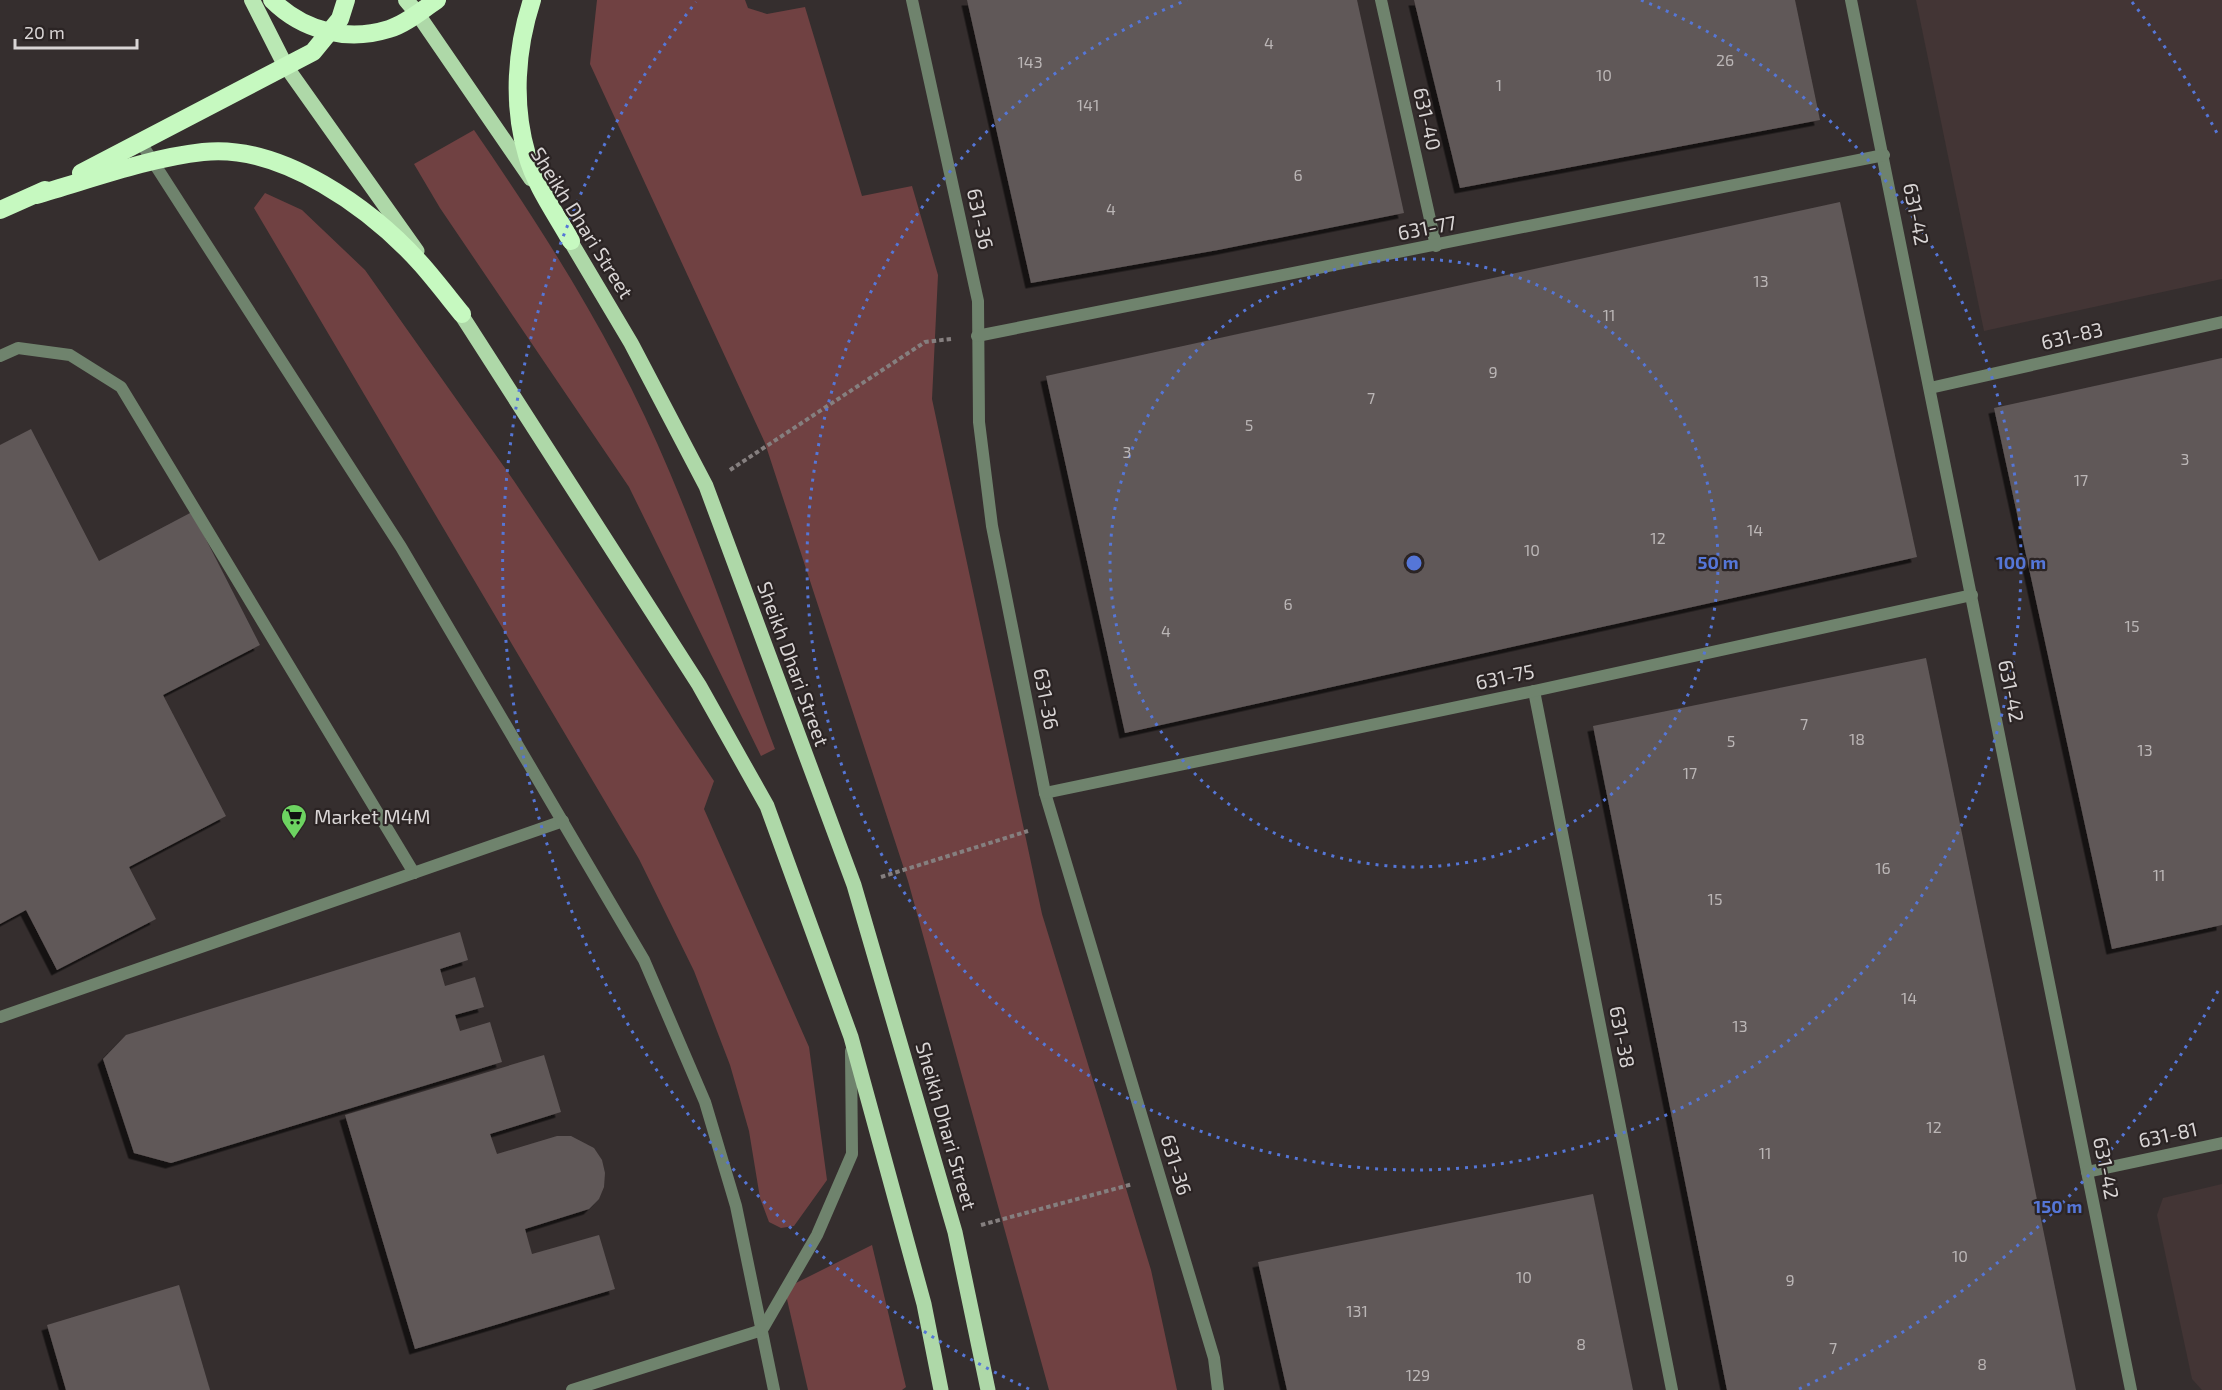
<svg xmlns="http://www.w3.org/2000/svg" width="2222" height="1390" viewBox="0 0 2222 1390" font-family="'Exo 2',sans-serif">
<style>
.built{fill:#433535}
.green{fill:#704142}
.building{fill:#605858;filter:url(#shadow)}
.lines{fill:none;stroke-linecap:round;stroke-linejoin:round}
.path{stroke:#857f7f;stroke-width:4;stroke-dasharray:4.5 3;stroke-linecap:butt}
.service{stroke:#6f836d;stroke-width:12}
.minor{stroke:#6f836d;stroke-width:12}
.primary{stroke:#aed8a8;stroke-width:15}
.trunk{stroke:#bae8b4;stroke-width:16}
.motorway{stroke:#c6f9c0;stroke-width:18}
.ring{fill:none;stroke:#5576d7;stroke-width:3;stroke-dasharray:3 6}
.labels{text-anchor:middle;stroke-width:4.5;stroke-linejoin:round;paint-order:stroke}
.number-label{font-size:16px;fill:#bbb6b6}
.street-label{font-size:20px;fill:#d9d5d5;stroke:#2b2424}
.poi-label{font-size:20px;fill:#d9d5d5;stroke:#2b2424;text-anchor:start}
.centre{fill:#5576d7;stroke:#2b2424;stroke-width:3}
.ring-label{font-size:18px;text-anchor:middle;font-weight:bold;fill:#5576d7;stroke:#2b2424;stroke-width:4.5;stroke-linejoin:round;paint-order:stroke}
</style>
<defs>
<filter id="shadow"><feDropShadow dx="-5.5" dy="5.5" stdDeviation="0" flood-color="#0009"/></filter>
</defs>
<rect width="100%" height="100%" fill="#352e2e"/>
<g class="built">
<polygon points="1916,0 2222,0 2222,279 1984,331"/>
<polygon points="2222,1184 2222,1390 2202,1390 2192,1379 2157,1215 2163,1198"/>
</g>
<g class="green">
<polygon points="597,0 745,0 748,8 767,14 805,7 862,196 912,186 938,275 932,399 1042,914 1151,1270 1177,1390 1049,1390 908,881 765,443 590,64"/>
<path d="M474 130C549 239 619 350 670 473 708 563 740 657 775 749L761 756 629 487 440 208 414 164Z"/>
<polygon points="265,193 302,210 365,270 514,481 714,781 704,809 809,1047 827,1180 794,1226 781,1228 769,1222 760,1198 749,1131 730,1065 694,971 639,859 254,208"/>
<polygon points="872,1245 906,1387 902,1390 808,1390 786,1295 792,1285"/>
</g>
<g class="building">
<polygon points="967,0 1357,0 1404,213 1218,250 1031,283"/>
<polygon points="1414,0 1795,0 1820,120 1460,188"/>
<polygon points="1840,202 1917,557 1125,733 1046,376"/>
<polygon points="2222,358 2222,925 2112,949 1994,408"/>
<polygon points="31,429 99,561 192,512 260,645 163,695 226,816 129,867 156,919 57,970 26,910 0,924 0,445"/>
<polygon points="1926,658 2076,1390 1727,1390 1593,726"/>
<polygon points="460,932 468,960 440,969 445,986 475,977 484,1007 455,1015 460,1031 490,1022 502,1062 171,1163 134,1153 103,1059 126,1035"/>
<polygon points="544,1055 561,1112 490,1134 497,1154 557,1136 571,1136 594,1148 602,1160 605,1173 604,1187 599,1199 589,1209 525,1229 532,1254 599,1235 615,1289 415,1349 345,1115"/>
<polygon points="1593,1194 1633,1390 1287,1390 1258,1262"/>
<polygon points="179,1285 210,1390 66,1390 47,1325"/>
</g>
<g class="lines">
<g class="path">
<polyline points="730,470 925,342 951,339"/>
<polyline points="881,877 1028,831"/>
<polyline points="981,1225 1133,1184"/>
</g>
<g class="service">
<polyline points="0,356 18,348 70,355 121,387 414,873"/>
<polyline points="0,1017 563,821"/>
<polyline points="572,1390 762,1330"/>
</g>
<g class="minor">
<polyline points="912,0 978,301 979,422 992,526 1045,793 1214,1358 1218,1390"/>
<polyline points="1381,0 1436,246"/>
<polyline points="1851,0 2131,1390"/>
<polyline points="141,143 401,547 644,960 705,1102 736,1206 774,1390"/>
<polyline points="977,336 1884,155"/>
<polyline points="1930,388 2222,322"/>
<polyline points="1534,691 1672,1390"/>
<polyline points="1045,793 1534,691 1972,595"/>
<polyline points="2087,1172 2222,1143"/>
<polyline points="762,1330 817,1235 852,1154 851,1051"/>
</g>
<g class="primary">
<polyline points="417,13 531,179"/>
<polyline points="285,65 417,251"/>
<polyline points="565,232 631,343 706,486 854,885 955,1232 988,1390"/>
<polyline points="455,305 699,685 767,806 851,1037 924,1304 941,1390"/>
</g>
<g class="trunk">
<polyline points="252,0 285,65"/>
<polyline points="406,0 417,13"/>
</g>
<g class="motorway">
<path d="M272 0C303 31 347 42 389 29 406 24 422 10 437 0"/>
<path d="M532 0C516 49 512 104 527 155 535 185 556 214 571 241"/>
<polyline points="81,173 313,52 340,19 346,0"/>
<path d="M36 195C89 180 148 158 203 152 281 143 372 209 422 265 436 281 449 298 462 314"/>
<polyline points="0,210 45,190"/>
</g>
</g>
<g class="ring">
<circle cx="1414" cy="563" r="304"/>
<path d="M1641 0A607 607 0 1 1 1187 0"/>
<path d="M2218 991A911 911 0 0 1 1799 1389M1029 1389A911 911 0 0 1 696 2M2132 2A911 911 0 0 1 2218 135"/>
</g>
<defs>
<symbol id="supermarket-pin" viewBox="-11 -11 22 30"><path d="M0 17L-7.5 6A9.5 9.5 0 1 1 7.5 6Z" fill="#6dd361" stroke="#2b2424"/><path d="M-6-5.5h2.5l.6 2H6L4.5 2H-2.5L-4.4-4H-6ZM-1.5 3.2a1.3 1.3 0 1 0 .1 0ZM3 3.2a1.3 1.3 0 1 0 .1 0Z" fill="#111"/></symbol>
</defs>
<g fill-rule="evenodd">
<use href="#supermarket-pin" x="279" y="802" width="30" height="40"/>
</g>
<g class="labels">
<g class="number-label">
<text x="1269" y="49">4</text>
<text x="1725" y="66">26</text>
<text x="1030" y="68">143</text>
<text x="1604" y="81">10</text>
<text x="1499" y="91">1</text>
<text x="1088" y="111">141</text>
<text x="1298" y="181">6</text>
<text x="1111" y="215">4</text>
<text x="1761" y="287">13</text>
<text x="1609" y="321">11</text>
<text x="1493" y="378">9</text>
<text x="1371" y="404">7</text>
<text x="1249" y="431">5</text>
<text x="1127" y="458">3</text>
<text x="2185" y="465">3</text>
<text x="2081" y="486">17</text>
<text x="1755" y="536">14</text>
<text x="1658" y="544">12</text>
<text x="1532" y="556">10</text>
<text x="1288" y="610">6</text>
<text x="2132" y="632">15</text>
<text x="1166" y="637">4</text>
<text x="1804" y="730">7</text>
<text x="1857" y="745">18</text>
<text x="1731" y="747">5</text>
<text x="2145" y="756">13</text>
<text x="1690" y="779">17</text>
<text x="1883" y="874">16</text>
<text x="2159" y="881">11</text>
<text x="1715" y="905">15</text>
<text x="1909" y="1004">14</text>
<text x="1740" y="1032">13</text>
<text x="1934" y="1133">12</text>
<text x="1765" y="1159">11</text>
<text x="1960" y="1262">10</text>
<text x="1524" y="1283">10</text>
<text x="1790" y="1286">9</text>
<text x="1357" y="1317">131</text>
<text x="1581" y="1350">8</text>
<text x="1833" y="1354">7</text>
<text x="1982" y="1370">8</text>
<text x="1418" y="1381">129</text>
</g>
<g class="street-label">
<text transform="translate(1427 119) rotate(77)" y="7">631-40</text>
<text transform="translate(1916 214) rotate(79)" y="7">631-42</text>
<text transform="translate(980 219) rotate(78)" y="7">631-36</text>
<text transform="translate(582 223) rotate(58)" y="7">Sheikh Dhari Street</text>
<text transform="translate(1427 228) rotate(-11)" y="7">631-77</text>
<text transform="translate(2072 336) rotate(-13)" y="7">631-83</text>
<text transform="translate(793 664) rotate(70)" y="7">Sheikh Dhari Street</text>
<text transform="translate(1505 677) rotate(-12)" y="7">631-75</text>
<text transform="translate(2011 691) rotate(79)" y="7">631-42</text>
<text transform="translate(1046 699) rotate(79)" y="7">631-36</text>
<text transform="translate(1622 1037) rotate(79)" y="7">631-38</text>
<text transform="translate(946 1126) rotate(74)" y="7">Sheikh Dhari Street</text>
<text transform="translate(2168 1135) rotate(-12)" y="7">631-81</text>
<text transform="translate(1176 1165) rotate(73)" y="7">631-36</text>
<text transform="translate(2106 1168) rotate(79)" y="7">631-42</text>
</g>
<g class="poi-label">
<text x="314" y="824">Market M4M</text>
</g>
</g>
<circle cx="1414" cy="563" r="9" class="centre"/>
<g class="ring-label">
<text x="1718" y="569">50 m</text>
<text x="2021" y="569">100 m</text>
<text x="2058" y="1213">150 m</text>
</g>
<path d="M15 39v9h122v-9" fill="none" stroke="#d9d5d5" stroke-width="3"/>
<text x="24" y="39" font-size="18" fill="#d9d5d5" stroke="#2b2424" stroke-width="4.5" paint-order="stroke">20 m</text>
</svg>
